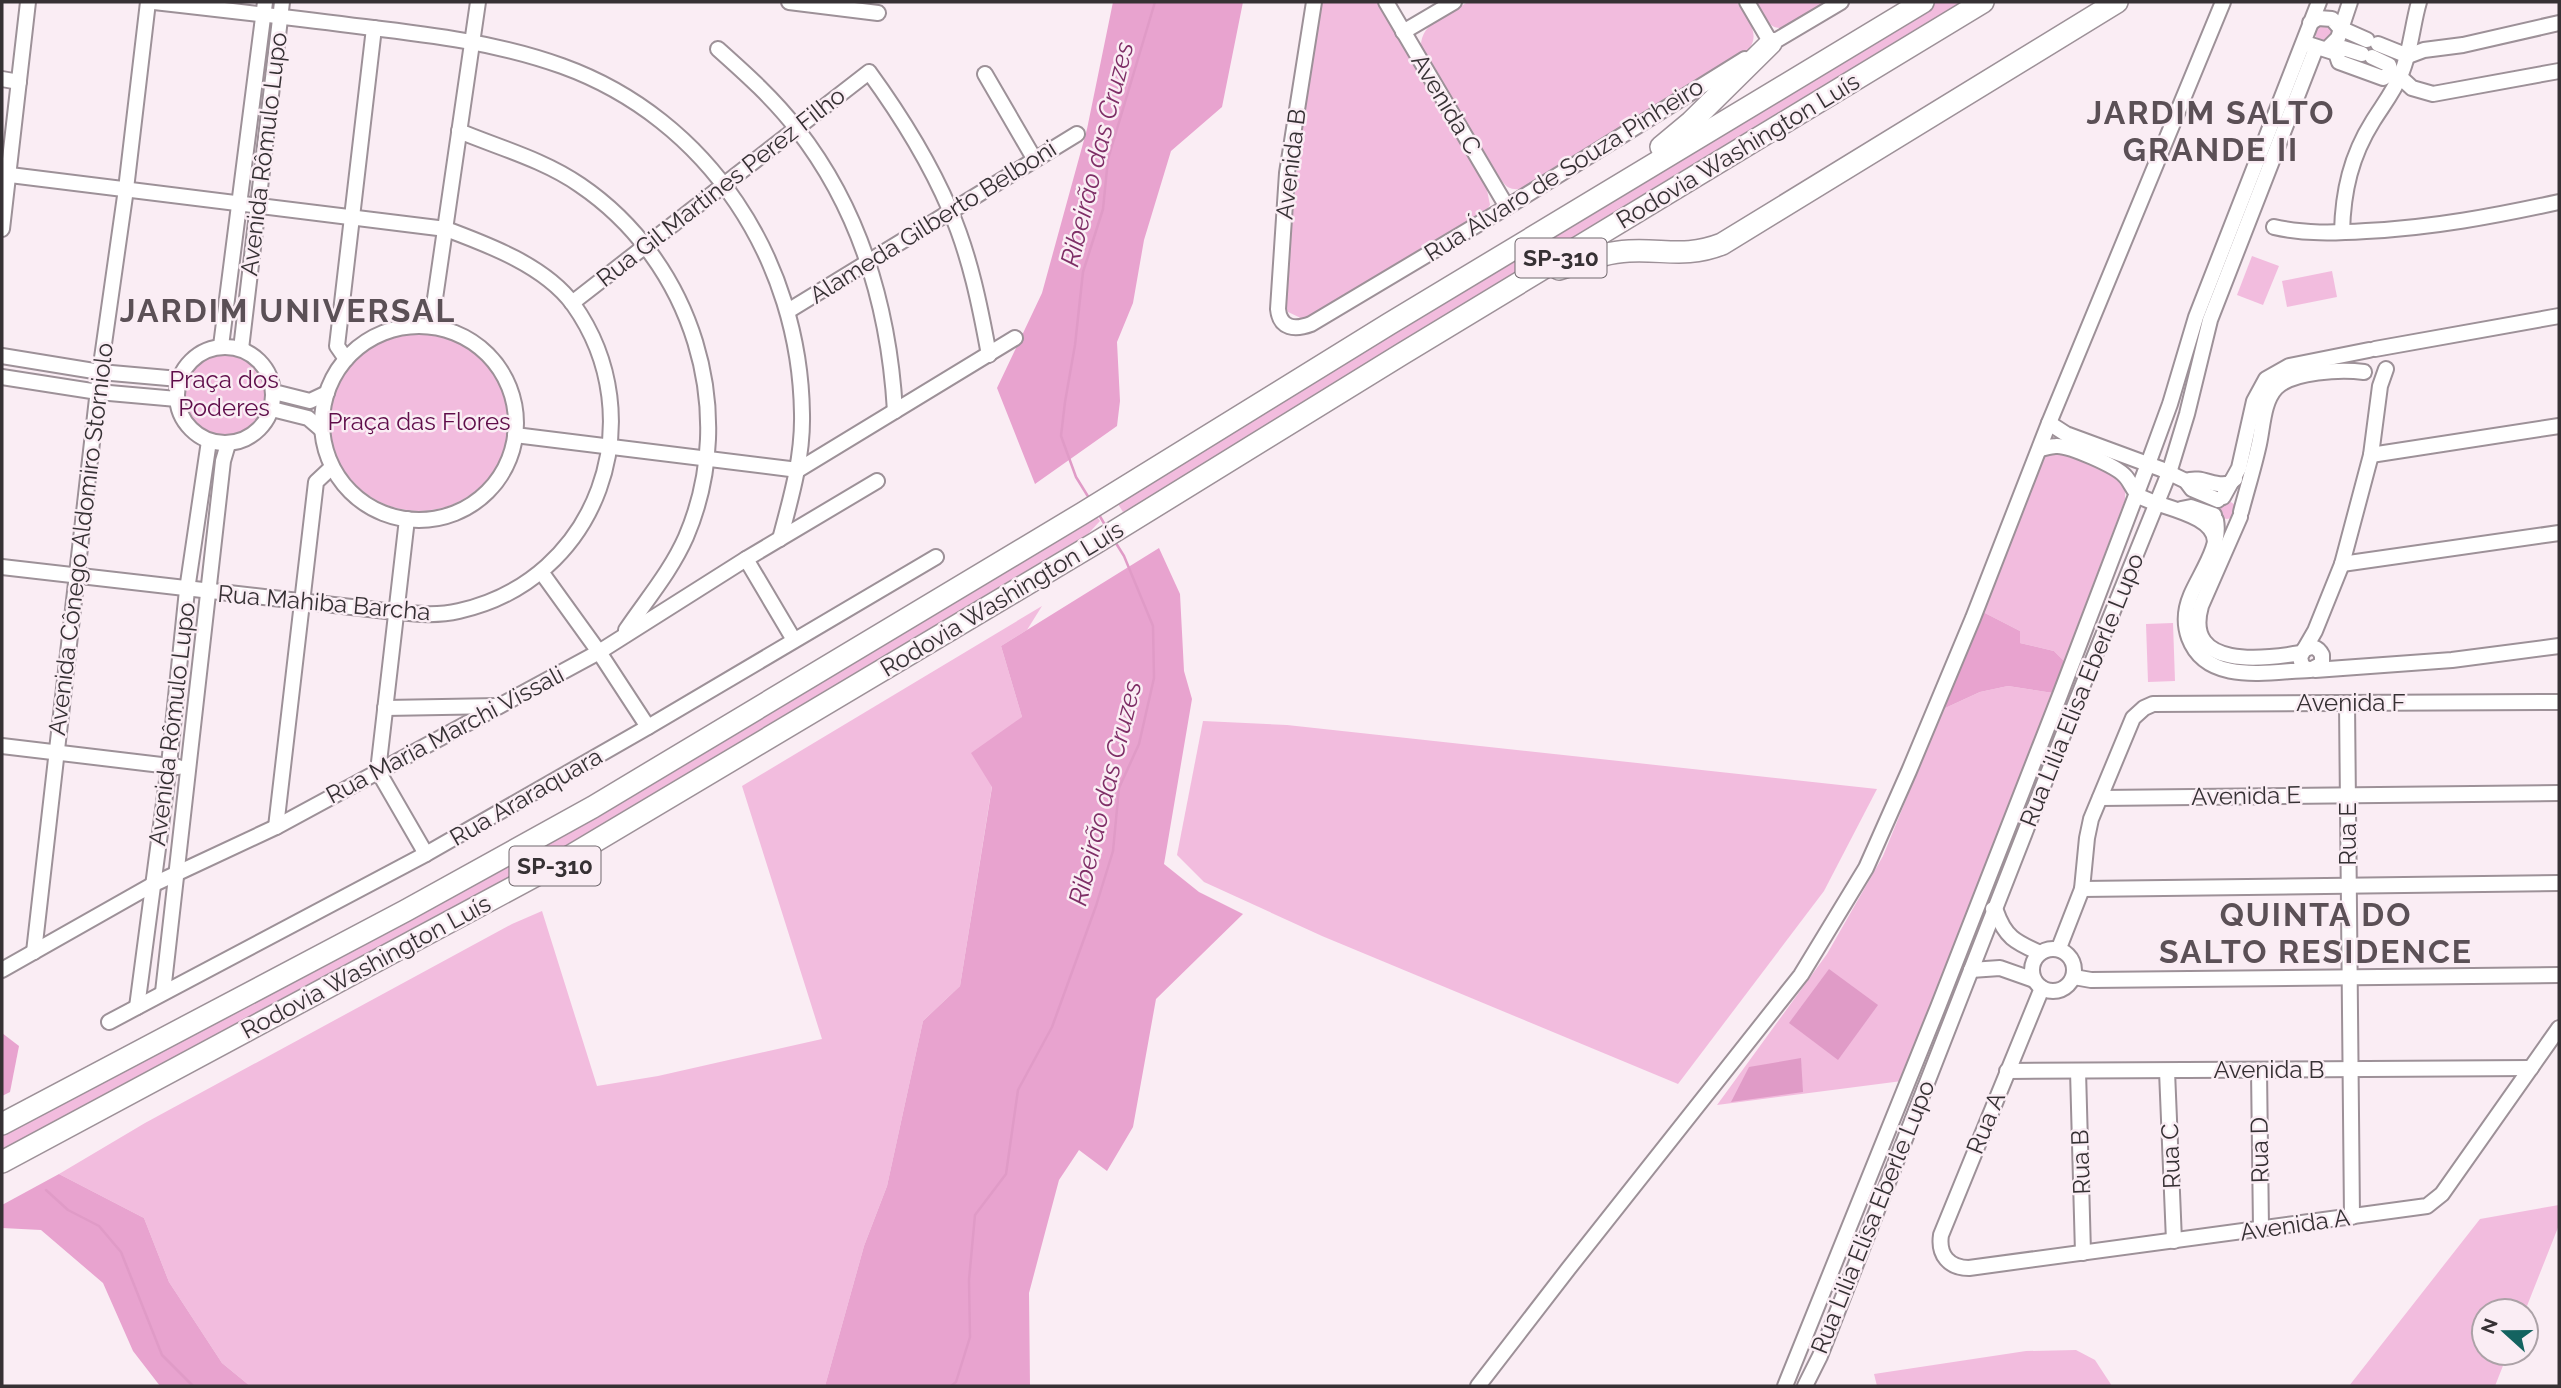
<svg xmlns="http://www.w3.org/2000/svg" width="2561" height="1388" viewBox="0 0 2561 1388" font-family="Raleway,sans-serif">
<style>
.green{fill:#f2bcde}
.forest{fill:#e8a3cf}
.water{fill:#e09bc7}
.lines{fill:none;stroke-linecap:round;stroke-linejoin:round}
.stream{stroke:#e09bc7;stroke-width:2.5}
.minor-casing{stroke:#9d9198;stroke-width:18}
.highway-casing{stroke:#9d9198;stroke-width:24}
.minor{stroke:#fff;stroke-width:14}
.highway{stroke:#fff;stroke-width:21}
.labels{text-anchor:middle;stroke-width:5;stroke-linejoin:round;paint-order:stroke}
.shield{fill:#faedf4;stroke:#71696e;stroke-width:2}
.shield-label{font-size:23px;font-weight:bold;fill:#363134}
.street-label{font-size:24px;fill:#363134;stroke:#faedf4}
.park-label{font-size:24px;fill:#5f0d4a;stroke:#faedf4}
.water-label{font-size:26px;font-style:italic;fill:#7e2e66;stroke:#faedf4}
.district-label{font-size:32px;font-weight:bold;letter-spacing:2px;fill:#5b5056;stroke:#faedf4}
</style>
<rect width="100%" height="100%" fill="#faedf4"/>
<g class="green">
<polygon points="1321,2 1378,2 1486,185 1490,205 1485,212 1312,317 1303,319 1288,312 1285,303 1297,169"/>
<path d="M1468 2H1737C1747 19 1764 36 1745 53L1521 189C1511 190 1507 188 1501 180L1421 46C1421 22 1450 13 1468 2Z"/>
<path d="M1754 2H1830C1817 10 1785 37 1771 25 1763 19 1759 10 1754 2Z"/>
<polygon points="1934,2 1973,2 1155,499 1136,505 1123,512 1118,504 1376,339"/>
<circle cx="2324" cy="33" r="9"/>
<polygon points="2252,256 2279,266 2263,305 2237,295"/>
<polygon points="2332,271 2337,297 2287,307 2282,281"/>
<circle cx="419" cy="422" r="89"/>
<circle cx="224" cy="394" r="41"/>
<path d="M2056 451C2072 457 2116 467 2124 483 2126 488 2125 495 2125 500L2064 661 2054 651 2020 643V631L1983 612 2045 456Z"/>
<circle cx="2227" cy="510" r="9"/>
<polygon points="1095,514 1100,521 1077,546 505,887 2,1155 2,1130"/>
<polygon points="1042,606 1027,630 1001,646 1022,717 992,786 960,986 923,1021 887,1186 864,1246 825,1386 250,1386 222,1363 169,1282 144,1218 59,1174 145,1123 512,924 542,911 597,1086 658,1076 822,1039 742,786"/>
<polygon points="2173,623 2175,681 2148,682 2146,624"/>
<polygon points="2008,686 2053,693 1902,1081 1717,1105 1827,954 1883,856 1943,709 1980,692"/>
<polygon points="1203,721 1287,725 1877,789 1824,891 1678,1084 1322,936 1204,882 1177,855"/>
<polygon points="2559,1205 2559,1225 2525,1311 2484,1311 2484,1353 2508,1353 2495,1386 2349,1386 2480,1219"/>
<polygon points="2076,1350 2095,1360 2112,1386 1877,1386 1874,1374 2026,1351"/>
</g>
<g class="forest">
<polygon points="1113,2 1243,2 1222,107 1171,151 1144,240 1133,303 1117,342 1120,401 1117,426 1035,484 997,388 1042,293 1087,129"/>
<polygon points="1159,548 1180,594 1184,671 1192,699 1164,864 1199,892 1243,914 1156,999 1133,1127 1107,1171 1079,1150 1059,1180 1029,1293 1030,1386 825,1386 864,1246 887,1186 923,1021 960,986 992,787 971,753 1022,717 1001,646"/>
<polygon points="1983,612 2020,631 2020,643 2054,651 2064,661 2053,693 2008,686 1980,692 1943,709"/>
<polygon points="2,1033 19,1046 10,1092 2,1096"/>
<polygon points="59,1174 144,1218 169,1282 222,1363 250,1386 160,1386 133,1351 103,1283 41,1230 2,1228 2,1205"/>
</g>
<g class="water">
<polygon points="1829,969 1878,1005 1838,1060 1789,1023"/>
<polygon points="1801,1058 1803,1092 1731,1102 1749,1067"/>
</g>
<g class="lines">
<g class="stream">
<polyline points="1089,498 1076,477 1061,436 1065,402 1075,345 1083,272 1103,209 1108,159 1155,2"/>
<polyline points="1098,513 1105,525"/>
<polyline points="46,1190 68,1210 99,1226 121,1252 162,1355 193,1386"/>
<polyline points="951,1386 956,1382 970,1337 969,1280 975,1215 1006,1174 1018,1090 1052,1027 1096,906 1113,851 1119,788 1139,744 1154,678 1153,626 1124,556 1114,540"/>
</g>
<defs>
<g id="minor">
<path d="M154 2C225 10 295 18 365 27 432 35 498 43 562 66 709 119 800 261 802 414 803 457 791 498 780 539"/>
<polyline points="789,2 878,13"/>
<path d="M1314 2 1287 173 1278 309C1280 329 1295 330 1311 324L1507 207 1745 59"/>
<polyline points="1386,2 1507,207"/>
<polyline points="1747,2 1771,43"/>
<polyline points="2310,23 2318,18 2332,19 2340,28 2367,40"/>
<polyline points="1403,32 1454,2"/>
<polyline points="2308,44 2336,53 2339,62 2383,78 2391,73"/>
<polyline points="2378,44 2408,56 2424,50 2463,45 2559,23"/>
<polyline points="1765,47 1841,2"/>
<path d="M718 49C746 74 774 99 797 129 861 211 889 309 895 411"/>
<polyline points="2327,49 2338,38 2350,2"/>
<polyline points="2336,53 2343,48 2362,54"/>
<polyline points="2372,57 2389,65 2391,73 2400,77 2412,88 2433,94 2559,71"/>
<polyline points="985,74 1035,160"/>
<polyline points="2,79 19,82"/>
<path d="M459 131C500 148 544 160 580 185 692 261 740 411 686 537 671 571 647 599 626 630"/>
<path d="M2 174 446 229C489 245 545 266 573 304 655 419 598 580 459 611 438 616 417 614 395 612L2 567"/>
<path d="M2274 227C2304 234 2335 233 2366 231 2431 228 2495 216 2559 202"/>
<polyline points="2,229 28,2"/>
<path d="M2342 232C2343 191 2351 156 2373 121 2383 105 2394 91 2401 74 2411 51 2412 26 2419 2"/>
<path d="M572 303 869 72C901 116 929 161 950 210 970 256 980 306 989 355"/>
<polyline points="788,311 1077,134"/>
<polyline points="431,326 478,2"/>
<circle cx="419" cy="423" r="97"/>
<polyline points="221,346 265,2"/>
<circle cx="225" cy="395" r="48"/>
<polyline points="241,349 282,2"/>
<polyline points="2375,349 2559,316"/>
<polyline points="2,356 100,372 179,379"/>
<polyline points="346,359 337,346 374,28"/>
<polyline points="2,377 98,392 177,399"/>
<polyline points="274,392 310,401 327,393"/>
<polyline points="272,409 308,418 322,430"/>
<polyline points="2049,423 2066,434 2161,469 2186,481 2192,489 2218,500"/>
<polyline points="515,435 798,470 1015,338"/>
<path d="M2040 449C2045 448 2051 446 2056 446 2069 445 2116 466 2125 476 2131 482 2133 492 2141 497 2161 508 2215 514 2215 542"/>
<polyline points="2371,455 2559,426"/>
<path d="M2186 481C2204 474 2220 493 2235 479"/>
<polyline points="2223,497 2239,468 2254,401 2266,379 2289,366 2369,350"/>
<polyline points="2181,509 2191,507 2214,515"/>
<path d="M2241 512C2247 489 2254 467 2259 444 2263 426 2263 402 2276 388 2292 371 2342 369 2364 372"/>
<path d="M2240 517 2201 606C2183 670 2265 659 2301 653"/>
<polyline points="407,519 378,771 426,854"/>
<path d="M2216 520C2221 546 2201 572 2191 595 2185 609 2184 624 2189 638 2207 686 2270 671 2310 670L2322 664V655C2318 647 2312 645 2304 650L2300 657 2302 666 2310 670"/>
<polyline points="746,559 794,640"/>
<polyline points="2342,564 2559,533"/>
<polyline points="542,573 599,652 648,727"/>
<polyline points="2304,650 2315,631 2342,564 2371,455 2380,386 2386,369"/>
<polyline points="2315,670 2452,660 2559,646"/>
<polyline points="2347,703 2352,1217"/>
<polyline points="385,708 499,706"/>
<polyline points="2,746 178,767"/>
<polyline points="2100,798 2559,793"/>
<polyline points="276,827 316,482 332,467"/>
<polyline points="2082,889 2559,883"/>
<path d="M1993 909 1996 911C2005 937 2015 942 2040 953"/>
<polyline points="2059,948 2082,889 2087,838 2091,819 2133,718 2144,708 2153,704 2559,702"/>
<circle cx="2053" cy="970" r="21"/>
<polyline points="34,952 100,372 126,189 148,2"/>
<polyline points="2,970 152,885 276,827 599,652 746,559 877,481"/>
<polyline points="1971,970 2000,968 2034,980"/>
<polyline points="2074,977 2091,980 2559,975"/>
<path d="M2042 988 1941 1235C1938 1255 1949 1268 1969 1268L2427 1206 2442 1194 2559 1028"/>
<polyline points="163,992 223,461 228,444"/>
<polyline points="137,1007 169,765 187,590 209,441"/>
<polyline points="109,1022 426,854 648,727 936,557"/>
<polyline points="2259,1070 2261,1229"/>
<polyline points="2007,1071 2531,1068"/>
<polyline points="2078,1071 2083,1253"/>
<polyline points="2167,1071 2174,1241"/>
<polyline points="1478,1386 1569,1268 1801,975 1866,868 1909,771 1973,618 2049,423 2223,2"/>
<polyline points="1785,1386 1938,1007 2060,695 2148,464 2170,404 2196,317 2319,2"/>
<polyline points="1805,1386 1820,1356 2076,702 2169,473 2187,414 2210,320 2316,48"/>
</g>
<g id="highway">
<polyline points="1661,147 1691,122 1771,43"/>
<path d="M1559 269C1582 262 1604 252 1629 251 1664 249 1686 258 1722 244L2117 2"/>
<polyline points="2,1124 405,911 593,807 1083,513 1389,324 1923,2"/>
<polyline points="2,1162 557,864 1094,544 1402,354 1983,2"/>
</g>
</defs>
<use href="#minor" class="minor-casing"/>
<use href="#highway" class="highway-casing"/>
<use href="#minor" class="minor"/>
<use href="#highway" class="highway"/>
</g>
<g class="labels">
<g class="shield">
<rect x="1515.5" y="238.5" width="91" height="39" rx="5"/>
<rect x="509.5" y="846.5" width="91" height="39" rx="5"/>
</g>
<g class="shield-label">
<text x="1561" y="266">SP-310</text>
<text x="555" y="874">SP-310</text>
</g>
<g class="street-label">
<text transform="translate(1446 104) rotate(59)" y="8">Avenida C</text>
<text transform="translate(1738 151) rotate(-31)" y="8">Rodovia Washington Luís</text>
<text transform="translate(264 154) rotate(-83)" y="8">Avenida Rômulo Lupo</text>
<text transform="translate(1291 164) rotate(-83)" y="8">Avenida B</text>
<text transform="translate(1564 170) rotate(-32)" y="8">Rua Álvaro de Souza Pinheiro</text>
<text transform="translate(721 187) rotate(-38)" y="8">Rua Gil Martines Perez Filho</text>
<text transform="translate(933 222) rotate(-32)" y="8">Alameda Gilberto Belboni</text>
<text transform="translate(81 539) rotate(-83)" y="8">Avenida Cônego Aldomiro Storniolo</text>
<text transform="translate(1002 599) rotate(-31)" y="8">Rodovia Washington Luís</text>
<text transform="translate(324 603) rotate(5)" y="8">Rua Mahiba Barcha</text>
<text transform="translate(2082 690) rotate(-68)" y="8">Rua Lilia Elisa Eberle Lupo</text>
<text x="2351" y="711">Avenida F</text>
<text transform="translate(172 724) rotate(-83)" y="8">Avenida Rômulo Lupo</text>
<text transform="translate(445 735) rotate(-28)" y="8">Rua Maria Marchi Vissali</text>
<text transform="translate(2246 796) rotate(-1)" y="8">Avenida E</text>
<text transform="translate(526 797) rotate(-30)" y="8">Rua Araraquara</text>
<text transform="translate(2348 834) rotate(-90)" y="8">Rua E</text>
<text transform="translate(366 967) rotate(-28)" y="8">Rodovia Washington Luís</text>
<text x="2269" y="1078">Avenida B</text>
<text transform="translate(1986 1123) rotate(-68)" y="8">Rua A</text>
<text transform="translate(2260 1150) rotate(-91)" y="8">Rua D</text>
<text transform="translate(2171 1156) rotate(-92)" y="8">Rua C</text>
<text transform="translate(2081 1162) rotate(-92)" y="8">Rua B</text>
<text transform="translate(1873 1217) rotate(-68)" y="8">Rua Lilia Elisa Eberle Lupo</text>
<text transform="translate(2295 1225) rotate(-8)" y="8">Avenida A</text>
</g>
<g class="park-label">
<text x="224" y="388">Praça dos<tspan x="224" dy="28">Poderes</tspan></text>
<text x="419" y="430">Praça das Flores</text>
</g>
<g class="water-label">
<text transform="translate(1097 154) rotate(-76)" y="9">Ribeirão das Cruzes</text>
<text transform="translate(1105 793) rotate(-76)" y="9">Ribeirão das Cruzes</text>
</g>
<g class="district-label">
<text x="2211" y="124">JARDIM SALTO<tspan x="2211" dy="37">GRANDE II</tspan></text>
<text x="288" y="322">JARDIM UNIVERSAL</text>
<text x="2316" y="926">QUINTA DO<tspan x="2316" dy="37">SALTO RESIDENCE</tspan></text>
</g>
</g>
<rect width="2561" height="1388" fill="none" stroke="#363134" stroke-width="7"/>
<g transform="translate(2505 1332) rotate(291)"><circle r="33" fill="#faedf4" stroke="#aca2a7" stroke-width="2"/>
<path d="M0-5L12 26L0 18L-12 26Z" fill="#146360"/>
<text y="-10" font-size="19" font-weight="bold" text-anchor="middle" fill="#363134">N</text>
</g>
</svg>
